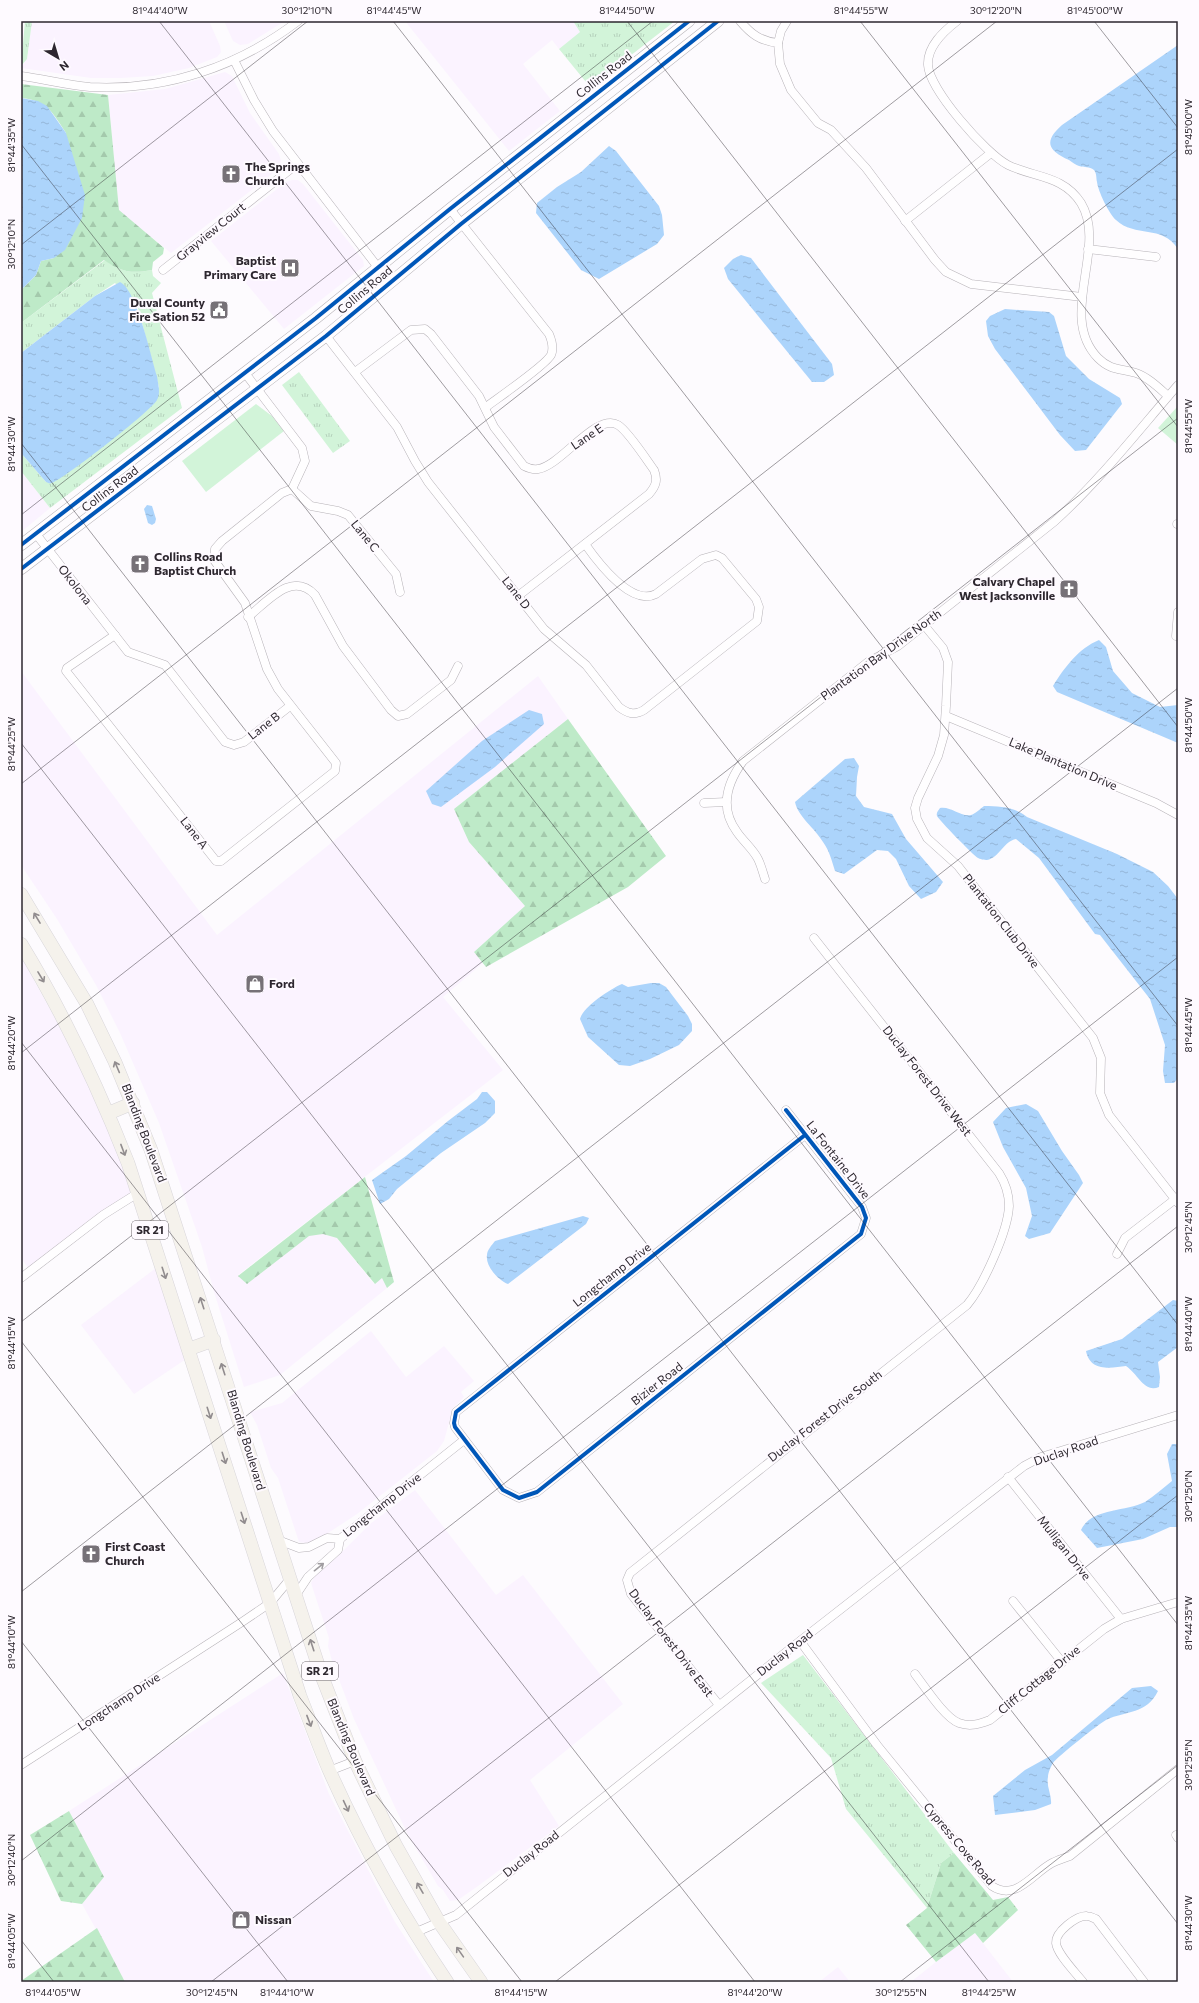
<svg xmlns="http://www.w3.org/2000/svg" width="1199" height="2003" viewBox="0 0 1199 2003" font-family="Commissioner,sans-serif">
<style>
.built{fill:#fbf3ff}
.grass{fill:url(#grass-tufts)}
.forest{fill:url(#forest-firs)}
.green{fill:#d2f4d9}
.water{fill:url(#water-ripples)}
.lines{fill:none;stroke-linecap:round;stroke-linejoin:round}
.street-casing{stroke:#b7b3b8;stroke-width:9}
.secondary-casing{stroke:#b7b3b8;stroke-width:12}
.primary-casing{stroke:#d8d6da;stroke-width:14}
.street{stroke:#fffeff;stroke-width:8}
.secondary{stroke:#fffeff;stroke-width:11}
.primary{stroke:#f5f2ec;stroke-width:13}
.cycleway-casing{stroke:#fefaff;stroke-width:6}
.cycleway{stroke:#0057b8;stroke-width:4}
.oneway{stroke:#918c8e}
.oneway2{stroke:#a09da1}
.ticks{fill:none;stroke:#2d272f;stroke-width:1;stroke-opacity:0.45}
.labels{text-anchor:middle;stroke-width:4;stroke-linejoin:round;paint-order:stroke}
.shield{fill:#fefaff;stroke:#6c666d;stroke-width:1}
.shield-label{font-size:11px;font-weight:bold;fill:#2d272f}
.street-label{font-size:12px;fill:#2d272f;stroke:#fefaff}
.poi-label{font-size:12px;font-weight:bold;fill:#2d272f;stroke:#fefaff;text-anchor:start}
.neatline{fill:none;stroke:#2d272f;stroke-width:1.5}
.ticks-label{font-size:10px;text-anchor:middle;fill:#2d272f}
</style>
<defs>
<pattern id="grass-tufts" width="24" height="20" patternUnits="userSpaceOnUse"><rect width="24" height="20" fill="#d2f4d9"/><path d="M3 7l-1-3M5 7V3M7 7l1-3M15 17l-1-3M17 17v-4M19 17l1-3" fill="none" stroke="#b5d1bb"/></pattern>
<pattern id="forest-firs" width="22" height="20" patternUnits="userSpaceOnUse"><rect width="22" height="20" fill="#beeac8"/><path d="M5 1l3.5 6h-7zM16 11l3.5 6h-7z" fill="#a4c9ac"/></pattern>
<pattern id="water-ripples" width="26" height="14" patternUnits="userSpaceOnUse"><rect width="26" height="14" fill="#acd4fb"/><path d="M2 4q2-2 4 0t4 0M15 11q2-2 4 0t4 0" fill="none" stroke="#94b6d7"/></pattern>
</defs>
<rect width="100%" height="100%" fill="#fdfbfe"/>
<g class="built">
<polygon points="32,21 209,21 220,46 221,52 217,57 189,68 153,76 121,78 91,78 21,68 27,59"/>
<polygon points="224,21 285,21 248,44 240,45 233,41"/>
<polygon points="405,21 573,21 580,32 559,49 552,40 523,64 560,111 509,151"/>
<polygon points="225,72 232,76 250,113 279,154 281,161 277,170 171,253 119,211 108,95 165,89"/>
<polygon points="292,180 298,180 303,184 363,260 364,266 284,329 211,241 286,182"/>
<polygon points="21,471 50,508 21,532"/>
<polygon points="21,671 217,935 538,676 568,719 454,809 469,842 525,906 474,952 483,963 443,997 503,1070 238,1275 247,1284 309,1235 323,1234 337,1238 374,1284 382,1278 387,1288 280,1375 244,1387 214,1292 202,1247 159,1123 120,1033 96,985 57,919 21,865"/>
<polygon points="21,957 62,1031 89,1087 114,1143 132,1192 106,1209 29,1269 21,1258"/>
<polygon points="156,1268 186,1359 134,1394 81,1325"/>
<polygon points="371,1331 406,1377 444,1346 474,1381 461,1392 464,1397 453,1408 444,1441 437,1451 357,1514 316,1541 305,1543 299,1542 278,1478 271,1468 257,1425 250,1412 282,1403"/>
<polygon points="415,1490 496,1595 523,1575 623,1704 530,1780 559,1826 478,1886 458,1900 450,1901 443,1890 438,1886 407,1833 354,1719 332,1661 328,1646 329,1638 311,1583 317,1573 337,1557 370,1524"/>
<polygon points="283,1673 329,1794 395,1922 434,1982 125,1982 82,1904 104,1876 69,1811"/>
<polygon points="975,1933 1013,1982 911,1982 936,1962"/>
<polygon points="838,1967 850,1982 819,1982"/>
</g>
<g class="grass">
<polygon points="25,21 32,21 27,59 21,66"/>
<polygon points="573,21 675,21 590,87 559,49 580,32"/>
<path d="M105 260C122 272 130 274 152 270L153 276 161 283 152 293 182 408 50 508 21 471V453L46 482 69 472 98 449 159 387 138 308 115 283 95 296 21 353V323Z"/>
<polygon points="299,372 350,441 333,453 282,385"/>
<polygon points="803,1655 954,1853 941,1863 927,1908 846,1809 831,1758 761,1683"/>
</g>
<g class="forest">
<path d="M21 84 108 95 119 210 164 248 163 254 153 262 152 270C130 274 122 272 104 260L21 323V290L36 275 41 261 54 258 66 133C53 113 47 100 21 98Z"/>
<polygon points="568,719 666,856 628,887 486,967 474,952 525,906 469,842 454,809"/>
<polygon points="365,1177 394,1282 387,1288 382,1278 375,1284 337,1238 323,1234 309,1236 247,1284 238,1276"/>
<polygon points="69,1811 104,1877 82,1904 61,1901 30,1835"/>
<polygon points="954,1853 993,1900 1008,1897 1018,1910 983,1943 975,1933 936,1962 906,1925 927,1908 941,1863"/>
<polygon points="97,1928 125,1982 21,1982 21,1981"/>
</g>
<g class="green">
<polygon points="256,404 272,416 284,431 206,492 182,461"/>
<polygon points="1178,406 1178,445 1158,428"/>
</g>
<g class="water">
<path d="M1178 45V249C1162 224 1135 238 1116 220 1109 214 1098 191 1097 182 1096 178 1097 174 1094 170 1089 166 1085 168 1079 166 1076 165 1072 162 1069 160 1047 150 1044 141 1062 125Z"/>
<polygon points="21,98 38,101 47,106 66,133 85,195 82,218 65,250 54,258 41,261 36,275 21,290"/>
<polygon points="609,146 616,151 659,206 662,215 664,235 657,244 599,279 581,270 536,213 537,203 557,187 581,172"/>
<polygon points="741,255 751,258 832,364 834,375 824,382 812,382 728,279 724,268 733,259"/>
<path d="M120 282C137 290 151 357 157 376 158 384 161 393 157 400 151 411 65 478 52 483 49 484 49 483 46 482L21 453V353L95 296Z"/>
<polygon points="1005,309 1049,312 1054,316 1066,356 1089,379 1120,398 1122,404 1118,409 1086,450 1075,451 1060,435 995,349 988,336 986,321 990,316"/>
<polygon points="147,505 152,506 156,519 155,523 152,525 148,523 144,509"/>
<path d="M1099 640 1106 647 1113 671 1132 693 1160 707 1178 705V743L1057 692 1053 686C1064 668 1079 648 1099 640Z"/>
<polygon points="529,710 542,714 544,724 495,767 441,807 432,804 426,791 482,741"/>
<path d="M854 758 859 766 857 777 856 796 864 807 892 814 906 839 943 882 936 892 921 899 909 886 896 859 888 851 877 850 844 874 835 871C832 861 829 850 823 842 815 828 798 817 795 802L845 759Z"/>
<path d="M984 806C1000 806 1015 807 1027 817L1117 854 1153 872 1168 886 1178 899V1078L1174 1083H1165L1163 1071 1165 1045 1150 999 1100 935 1095 934 1039 858 1016 839C1004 841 999 858 987 860 985 860 979 859 978 858 974 856 938 819 937 816 936 813 938 811 940 808 951 806 960 817 971 815 975 814 980 809 984 806Z"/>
<path d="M651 983H659L666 987 688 1016 692 1024V1031L679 1045 650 1059 630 1066 619 1065 588 1037 580 1019C583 1007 610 989 622 984L628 987Z"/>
<polygon points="482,1092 487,1092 495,1101 495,1113 485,1123 441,1153 397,1189 389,1199 380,1204 372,1180 406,1156 448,1121 477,1099"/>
<polygon points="1026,1104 1038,1111 1062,1151 1079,1175 1083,1183 1050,1233 1029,1239 1025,1236 1032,1216 1026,1188 1003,1147 993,1122 1006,1108"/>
<path d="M583 1216 589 1218 586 1224 508 1284C499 1281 485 1266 487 1255 487 1250 492 1245 495 1241Z"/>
<path d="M1173 1300 1178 1301V1347L1158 1362 1160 1377 1159 1387C1144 1393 1139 1375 1126 1366 1111 1368 1090 1372 1086 1351L1122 1339Z"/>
<path d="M1172 1444H1178V1527H1170L1143 1539 1097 1548 1081 1530C1091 1508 1125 1512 1145 1502 1154 1496 1163 1488 1172 1481L1167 1454Z"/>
<path d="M1151 1686 1158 1691C1146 1715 1127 1710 1106 1720 1100 1723 1057 1757 1053 1763 1051 1766 1048 1773 1048 1777 1046 1786 1052 1795 1051 1804L1035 1810 995 1815 993 1796 1025 1770 1052 1755 1132 1688Z"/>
</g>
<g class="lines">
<defs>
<g id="street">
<path d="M740 21C751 34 760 41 778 43L780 64 791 90 818 123 831 130 866 168 935 260 946 272 971 284 1082 297"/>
<path d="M957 21C944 31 927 46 928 65 929 89 986 154 1008 165 1035 178 1063 175 1081 203 1108 247 1057 316 1098 358 1111 371 1120 368 1136 373 1148 377 1159 388 1168 396"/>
<polyline points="778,43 781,31 787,21"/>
<polyline points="234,60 254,100 273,131 390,283"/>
<path d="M21 76C44 79 67 85 90 87 166 91 238 67 298 21"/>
<path d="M450 209 549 334C552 341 554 348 551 355 546 365 498 398 486 407"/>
<polyline points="905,221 991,153"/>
<polyline points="1088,249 1156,257"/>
<polyline points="163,270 297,164"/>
<path d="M326 336 397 427 415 461 428 482 544 629 586 665 619 707C627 713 634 716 644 710L757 621 759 607 756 599 722 558 716 555 702 559 656 594C631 607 597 561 585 544"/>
<path d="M355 372 411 330 425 329 431 334 479 396 494 427 524 466C528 468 533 470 538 469 561 466 596 412 618 425 628 431 646 459 654 470 658 480 656 486 649 494L518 596"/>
<polyline points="292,489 311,506 338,511 348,515 396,574 400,592"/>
<polyline points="1177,524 1178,524"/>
<polyline points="36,534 128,652 165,665 225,742 234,745 244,742 290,706"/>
<path d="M248 617C267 602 292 570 315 595L343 646 391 710 398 716 407 714 451 680 458 666"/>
<polyline points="924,625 943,648 948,662 946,706 944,735 938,756 918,798 915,808 917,819 927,838 958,866 1093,1038 1101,1058 1100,1093 1109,1115 1178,1203"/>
<polyline points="115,635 67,668 66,671 216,861 221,861 335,771 336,763 278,689 267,669 245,603 214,560 215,549 222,541 282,493 292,489 305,461 302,448 245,373"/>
<polyline points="1176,636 1178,612"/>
<polyline points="946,716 1156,803 1178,815"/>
<polyline points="704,803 726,802"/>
<path d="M765 879C763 873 761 865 758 859 753 849 743 841 737 832 719 808 727 783 743 761L868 662 898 646 1055 521C1100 480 1138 431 1178 385"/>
<polyline points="786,1110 862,1207 866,1218 861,1234 537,1492 519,1498 503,1490 455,1427 454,1423 456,1412 805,1135"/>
<polyline points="1117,1254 1125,1238 1178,1197"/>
<polyline points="21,1278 103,1215 138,1193"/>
<polyline points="1008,1477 1121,1619"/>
<polyline points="278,1540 299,1548 309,1547 327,1538 340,1539 464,1440"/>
<polyline points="296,1595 308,1577 338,1550 340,1539"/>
<polyline points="1013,1601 1062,1662"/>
<path d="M800 1641 877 1745 992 1886C1016 1902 1033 1873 1052 1863 1058 1860 1064 1858 1070 1856L1178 1769"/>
<path d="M915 1674C925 1687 945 1718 959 1723 970 1727 980 1724 990 1720L1104 1629 1121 1619 1178 1602"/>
<path d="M719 1705 631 1594 627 1580 630 1573 967 1305C983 1286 1008 1231 1009 1206 1009 1193 1006 1184 999 1173L814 938"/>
<polyline points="21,1765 242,1622 270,1603 290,1579"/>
<polyline points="329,1771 355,1761"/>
<polyline points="1176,1835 1178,1838"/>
<polyline points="414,1933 456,1915 800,1641 1024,1466 1041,1457 1178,1415"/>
<path d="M1083 1982C1076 1973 1057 1954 1056 1943 1055 1932 1077 1915 1087 1916 1090 1916 1093 1918 1096 1919L1144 1982"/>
</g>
<g id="secondary">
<polyline points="21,545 316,318 450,209 689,21"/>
<polyline points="21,569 326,336 461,224 718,21"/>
</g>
<g id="primary">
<polyline points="21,894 87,1004 115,1062 151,1150 321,1674 355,1761 396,1846 439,1922 481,1982"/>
<path d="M21 944C64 1014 98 1087 128 1163L300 1696C310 1721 319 1747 330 1772 363 1846 402 1915 447 1982"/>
<polyline points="109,1113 133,1103"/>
<polyline points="189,1349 214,1340"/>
</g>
</defs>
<use href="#street" class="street-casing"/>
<use href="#secondary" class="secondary-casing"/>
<use href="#primary" class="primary-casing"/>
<use href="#street" class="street"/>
<use href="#secondary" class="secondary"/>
<use href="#primary" class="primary"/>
<defs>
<g id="cycleway">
<polyline points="21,545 316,318 450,209 689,21"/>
<polyline points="21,569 326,336 461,224 718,21"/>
<polyline points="786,1110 862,1207 866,1218 861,1234 537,1492 519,1498 503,1490 455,1427 454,1423 456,1412 805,1135"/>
</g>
</defs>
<use href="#cycleway" class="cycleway-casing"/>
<use href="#cycleway" class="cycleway"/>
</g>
<defs><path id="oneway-shaft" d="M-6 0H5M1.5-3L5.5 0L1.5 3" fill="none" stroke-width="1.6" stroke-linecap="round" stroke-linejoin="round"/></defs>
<g class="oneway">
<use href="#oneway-shaft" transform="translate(37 918) rotate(-121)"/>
<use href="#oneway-shaft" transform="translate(41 977) rotate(59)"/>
<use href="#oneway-shaft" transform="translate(117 1067) rotate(-113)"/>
<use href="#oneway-shaft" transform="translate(123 1150) rotate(69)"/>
<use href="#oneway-shaft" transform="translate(164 1273) rotate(72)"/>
<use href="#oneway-shaft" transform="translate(202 1303) rotate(-108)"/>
<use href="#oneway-shaft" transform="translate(223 1369) rotate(-108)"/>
<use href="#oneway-shaft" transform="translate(209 1413) rotate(72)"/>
<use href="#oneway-shaft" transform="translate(224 1458) rotate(72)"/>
<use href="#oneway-shaft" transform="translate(243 1518) rotate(72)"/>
<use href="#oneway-shaft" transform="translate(312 1645) rotate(-108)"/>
<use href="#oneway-shaft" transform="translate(309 1721) rotate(69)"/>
<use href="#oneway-shaft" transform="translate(346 1806) rotate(65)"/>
<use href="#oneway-shaft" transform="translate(420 1888) rotate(-120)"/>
<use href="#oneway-shaft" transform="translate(460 1952) rotate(-125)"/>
</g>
<use class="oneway2" href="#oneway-shaft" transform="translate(319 1567) rotate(-39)"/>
<path class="ticks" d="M159 21 1178 1325M393 21 1178 1026M627 21 1178 727M860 21 1178 427M1094 21 1178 128M21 144 1178 1625M21 245 308 21M21 443 1178 1924M21 515 653 21M21 743 989 1982M21 784 997 21M21 1042 755 1982M21 1053 1178 149M21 1322 1178 418M21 1341 522 1982M21 1592 1178 688M21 1641 288 1982M21 1861 1178 957M21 1940 54 1982M211 1982 1178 1226M555 1982 1178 1495M900 1982 1178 1765"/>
<defs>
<symbol id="church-square" viewBox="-11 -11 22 22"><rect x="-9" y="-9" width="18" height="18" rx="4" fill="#767177" stroke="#fefaff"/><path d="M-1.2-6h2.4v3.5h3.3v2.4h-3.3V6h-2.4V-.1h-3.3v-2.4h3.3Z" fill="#fff"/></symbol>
<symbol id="hospital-square" viewBox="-11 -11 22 22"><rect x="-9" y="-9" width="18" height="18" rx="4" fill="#767177" stroke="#fefaff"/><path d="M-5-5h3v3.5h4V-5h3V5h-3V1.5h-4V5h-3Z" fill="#fff"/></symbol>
<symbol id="civic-square" viewBox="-11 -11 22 22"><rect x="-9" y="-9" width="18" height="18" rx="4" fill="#767177" stroke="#fefaff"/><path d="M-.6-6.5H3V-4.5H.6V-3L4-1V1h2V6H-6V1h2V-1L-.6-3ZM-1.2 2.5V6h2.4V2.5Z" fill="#fff"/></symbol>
<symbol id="shop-square" viewBox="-11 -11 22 22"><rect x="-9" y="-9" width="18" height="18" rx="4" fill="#767177" stroke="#fefaff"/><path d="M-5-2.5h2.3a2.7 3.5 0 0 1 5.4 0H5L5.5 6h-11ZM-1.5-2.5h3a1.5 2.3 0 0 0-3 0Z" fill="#fff"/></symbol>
</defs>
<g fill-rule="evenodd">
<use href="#church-square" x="220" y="163" width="22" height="22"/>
<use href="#hospital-square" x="279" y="257" width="22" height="22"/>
<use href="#civic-square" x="208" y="299" width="22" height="22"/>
<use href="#church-square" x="129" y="553" width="22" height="22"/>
<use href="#church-square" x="1058" y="578" width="22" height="22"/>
<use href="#shop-square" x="244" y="973" width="22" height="22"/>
<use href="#church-square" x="80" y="1543" width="22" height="22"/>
<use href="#shop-square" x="230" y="1909" width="22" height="22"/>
</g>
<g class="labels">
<g class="shield">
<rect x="132" y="1221" width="36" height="18" rx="3"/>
<rect x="302" y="1662" width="36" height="18" rx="3"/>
</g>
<g class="shield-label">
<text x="150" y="1234">SR 21</text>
<text x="320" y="1675">SR 21</text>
</g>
<g class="street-label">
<text transform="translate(604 75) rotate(-38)" y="4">Collins Road</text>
<text transform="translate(211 232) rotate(-39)" y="4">Grayview Court</text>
<text transform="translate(365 290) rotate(-40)" y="4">Collins Road</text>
<text transform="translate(587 437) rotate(-34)" y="4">Lane E</text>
<text transform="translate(110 489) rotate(-37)" y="4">Collins Road</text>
<text transform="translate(365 536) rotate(51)" y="4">Lane C</text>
<text transform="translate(75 585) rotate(52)" y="4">Okolona</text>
<text transform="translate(516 593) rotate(52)" y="4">Lane D</text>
<text transform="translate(881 655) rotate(-36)" y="4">Plantation Bay Drive North</text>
<text transform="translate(264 726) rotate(-38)" y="4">Lane B</text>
<text transform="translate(1063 764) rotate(23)" y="4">Lake Plantation Drive</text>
<text transform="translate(194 833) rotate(52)" y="4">Lane A</text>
<text transform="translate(1001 921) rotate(52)" y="4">Plantation Club Drive</text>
<text transform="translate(927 1081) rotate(52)" y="4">Duclay Forest Drive West</text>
<text transform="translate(144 1133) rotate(69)" y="4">Blanding Boulevard</text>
<text transform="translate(838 1160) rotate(52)" y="4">La Fontaine Drive</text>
<text transform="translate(612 1275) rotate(-38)" y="4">Longchamp Drive</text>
<text transform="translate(657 1384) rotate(-38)" y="4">Bizier Road</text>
<text transform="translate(825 1416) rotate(-38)" y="4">Duclay Forest Drive South</text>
<text transform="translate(246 1440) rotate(73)" y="4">Blanding Boulevard</text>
<text transform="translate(1066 1451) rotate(-19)" y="4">Duclay Road</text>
<text transform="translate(382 1505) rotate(-38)" y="4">Longchamp Drive</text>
<text transform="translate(1064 1548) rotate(52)" y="4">Mulligan Drive</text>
<text transform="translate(671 1643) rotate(53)" y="4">Duclay Forest Drive East</text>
<text transform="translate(785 1653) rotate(-38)" y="4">Duclay Road</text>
<text transform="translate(1039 1680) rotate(-39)" y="4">Cliff Cottage Drive</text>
<text transform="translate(119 1702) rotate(-33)" y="4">Longchamp Drive</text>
<text transform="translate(351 1747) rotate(67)" y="4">Blanding Boulevard</text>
<text transform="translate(959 1844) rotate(50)" y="4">Cypress Cove Road</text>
<text transform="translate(531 1854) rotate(-38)" y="4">Duclay Road</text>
</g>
<g class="poi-label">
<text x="245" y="171">The Springs<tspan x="245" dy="14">Church</tspan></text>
<text x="276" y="265" text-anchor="end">Baptist<tspan x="276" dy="14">Primary Care</tspan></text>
<text x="205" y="307" text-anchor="end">Duval County<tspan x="205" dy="14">Fire Sation 52</tspan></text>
<text x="154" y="561">Collins Road<tspan x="154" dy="14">Baptist Church</tspan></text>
<text x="1055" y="586" text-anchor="end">Calvary Chapel<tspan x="1055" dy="14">West Jacksonville</tspan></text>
<text x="269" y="988">Ford</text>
<text x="105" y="1551">First Coast<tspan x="105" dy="14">Church</tspan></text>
<text x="255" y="1924">Nissan</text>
</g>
</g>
<rect width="1199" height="2003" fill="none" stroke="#fefaff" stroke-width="44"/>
<g transform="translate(58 58) rotate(142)" stroke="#fefaff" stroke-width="3" paint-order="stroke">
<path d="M0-3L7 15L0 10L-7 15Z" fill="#2d272f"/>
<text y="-6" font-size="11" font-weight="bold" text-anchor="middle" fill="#2d272f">N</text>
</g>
<rect x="22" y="22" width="1155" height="1959" class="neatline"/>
<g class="ticks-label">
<text x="160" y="14">81°44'40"W</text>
<text x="307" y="14">30°12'10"N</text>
<text x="394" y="14">81°44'45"W</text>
<text x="627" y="14">81°44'50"W</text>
<text x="861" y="14">81°44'55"W</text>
<text x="996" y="14">30°12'20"N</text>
<text x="1095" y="14">81°45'00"W</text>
<text transform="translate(1188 127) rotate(-90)" y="4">81°45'00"W</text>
<text transform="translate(11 145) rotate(-90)" y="4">81°44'35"W</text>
<text transform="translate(11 244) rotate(-90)" y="4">30°12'10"N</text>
<text transform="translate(1188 426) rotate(-90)" y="4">81°44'55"W</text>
<text transform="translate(11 444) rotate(-90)" y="4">81°44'30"W</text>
<text transform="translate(1188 725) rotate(-90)" y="4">81°44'50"W</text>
<text transform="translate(11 744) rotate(-90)" y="4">81°44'25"W</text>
<text transform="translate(1188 1025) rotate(-90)" y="4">81°44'45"W</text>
<text transform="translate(11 1043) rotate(-90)" y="4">81°44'20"W</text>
<text transform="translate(1188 1227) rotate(-90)" y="4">30°12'45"N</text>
<text transform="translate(1188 1324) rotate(-90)" y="4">81°44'40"W</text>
<text transform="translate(11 1343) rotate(-90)" y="4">81°44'15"W</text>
<text transform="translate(1188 1496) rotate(-90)" y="4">30°12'50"N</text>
<text transform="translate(1188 1623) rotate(-90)" y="4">81°44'35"W</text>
<text transform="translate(11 1642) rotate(-90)" y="4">81°44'10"W</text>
<text transform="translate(1188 1765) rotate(-90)" y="4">30°12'55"N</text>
<text transform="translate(11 1860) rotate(-90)" y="4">30°12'40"N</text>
<text transform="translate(1188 1923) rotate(-90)" y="4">81°44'30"W</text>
<text transform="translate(11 1941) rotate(-90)" y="4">81°44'05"W</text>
<text x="53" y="1996">81°44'05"W</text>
<text x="212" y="1996">30°12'45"N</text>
<text x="287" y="1996">81°44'10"W</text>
<text x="521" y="1996">81°44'15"W</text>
<text x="755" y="1996">81°44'20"W</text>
<text x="901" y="1996">30°12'55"N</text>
<text x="989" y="1996">81°44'25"W</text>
</g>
</svg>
